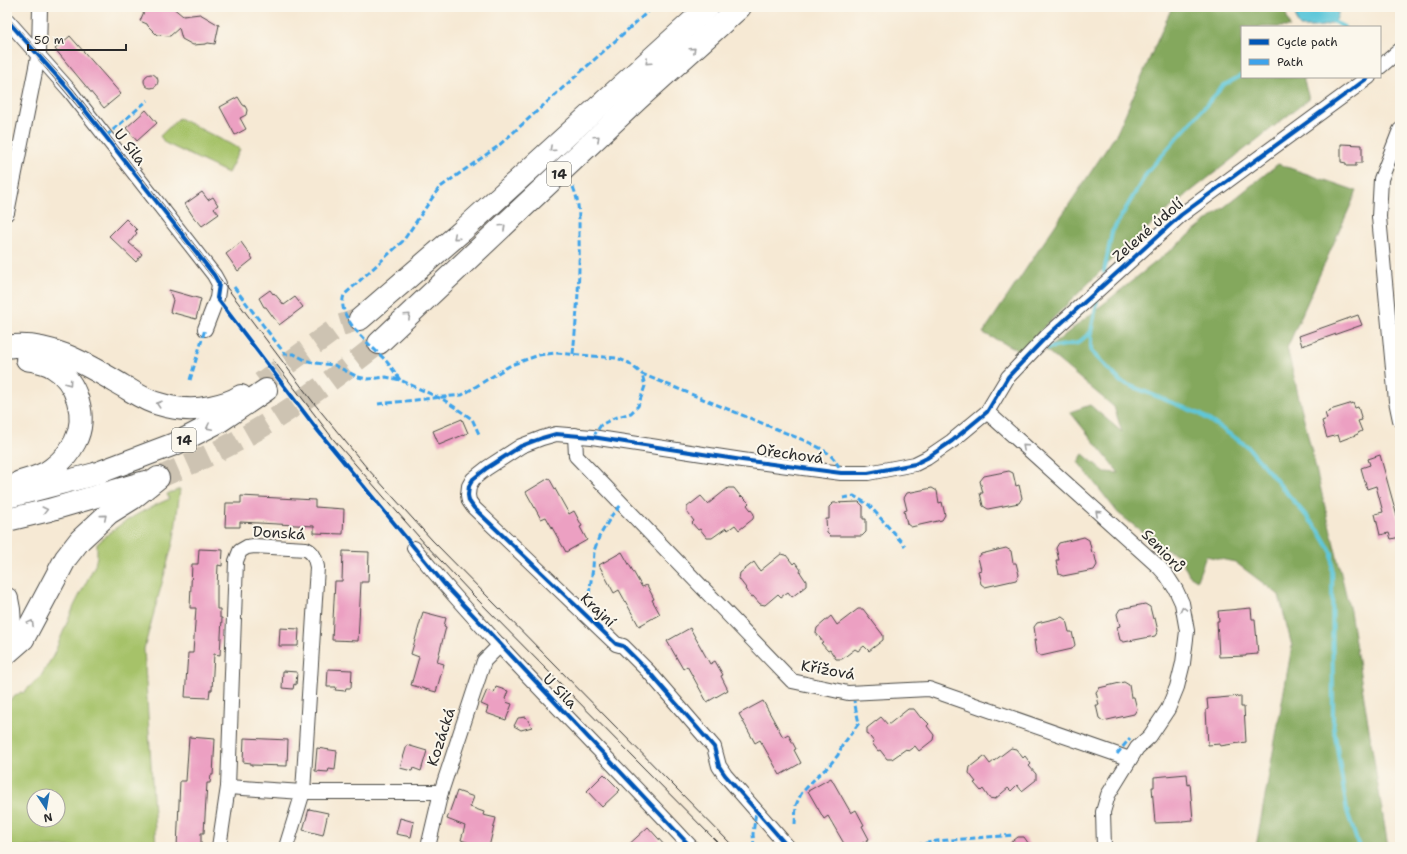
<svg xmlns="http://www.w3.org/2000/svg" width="1407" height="854" viewBox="0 0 1407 854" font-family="'Shantell Sans',sans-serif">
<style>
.green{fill:#a6c269;stroke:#68764a;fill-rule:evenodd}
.forest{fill:#84a85d;stroke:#586a44}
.water{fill:#5ec7d9;stroke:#447982}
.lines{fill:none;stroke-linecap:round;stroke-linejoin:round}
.stream{stroke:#5ec7d9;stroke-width:4}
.building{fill:#eca0c2}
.trunk-tunnel{stroke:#cdc3b2;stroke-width:22;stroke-dasharray:22 11;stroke-linecap:butt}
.minor-casing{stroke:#494844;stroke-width:16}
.trunk-casing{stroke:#494844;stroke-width:24}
.minor{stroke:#fff;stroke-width:14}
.trunk{stroke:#fff;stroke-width:22}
.tram{stroke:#2b2b2b;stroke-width:1}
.quiet{stroke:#3ea3eb;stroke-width:3;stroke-dasharray:6 3;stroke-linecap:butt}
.cycleway-casing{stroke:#fbf7ec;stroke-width:6}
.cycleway{stroke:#0057b8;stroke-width:4}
.oneway{stroke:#a0a0a0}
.labels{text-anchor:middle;stroke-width:4;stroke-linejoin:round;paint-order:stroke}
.shield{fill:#fbf7ec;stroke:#696865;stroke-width:1}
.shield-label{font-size:14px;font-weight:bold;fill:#2b2b2b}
.street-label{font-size:15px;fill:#2b2b2b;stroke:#fbf7ec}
</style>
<rect width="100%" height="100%" fill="#fbf7ec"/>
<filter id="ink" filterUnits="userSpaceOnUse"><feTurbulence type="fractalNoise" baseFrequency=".025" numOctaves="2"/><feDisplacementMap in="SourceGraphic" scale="8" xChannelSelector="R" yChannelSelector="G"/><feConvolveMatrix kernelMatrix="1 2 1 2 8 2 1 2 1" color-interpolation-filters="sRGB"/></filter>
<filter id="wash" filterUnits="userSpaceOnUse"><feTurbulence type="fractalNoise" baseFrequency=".012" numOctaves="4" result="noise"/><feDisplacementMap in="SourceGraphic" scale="16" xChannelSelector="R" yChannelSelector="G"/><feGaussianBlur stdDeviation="0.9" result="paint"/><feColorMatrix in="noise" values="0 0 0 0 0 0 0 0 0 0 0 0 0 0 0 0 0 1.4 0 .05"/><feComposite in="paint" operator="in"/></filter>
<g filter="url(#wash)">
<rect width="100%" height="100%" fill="#f6e9d4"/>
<g class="green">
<polygon points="179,118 240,149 228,173 165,143 160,136"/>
<path d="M180 489 174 539 144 649 156 847H7V702L21 692 23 693 41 676 53 656 74 606 95 565 97 556V544C118 523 142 511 169 499L167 494ZM34 796H58V820H34Z"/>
</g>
<g class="forest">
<polygon points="1172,7 1284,7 1290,27 1242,27 1242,77 1303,77 1309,99 1176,203 1121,251 1013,358 1016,349 983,333 1117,133"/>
<polygon points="1278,164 1357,191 1287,348 1350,611 1388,847 1256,847 1292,646 1279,595 1235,562 1206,556 1197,580 1189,575 1179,555 1164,549 1118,513 1078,462 1083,454 1105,472 1119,473 1070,412 1090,405 1122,432 1114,407 1046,350"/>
</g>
<path class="water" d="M1294 7H1337C1344 29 1314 27 1300 27L1297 22Z"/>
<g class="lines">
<g class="stream">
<polyline points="1330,20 1344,27"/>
<polyline points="1104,272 1112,232 1148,171 1223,86 1242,75"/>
<polyline points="1091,332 1091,351 1121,382 1200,414 1247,446 1319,531 1332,553 1333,722 1347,811 1359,847"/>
<polyline points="1048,348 1078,343 1091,332 1098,296"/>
</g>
</g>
<g id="blocks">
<g class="building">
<polygon points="146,7 172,7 183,16 200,14 219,25 215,44 208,43 206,44 193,45 182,39 179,28 170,36 157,35 148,26 147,24 140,21"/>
<polygon points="70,36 121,94 104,108 55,49"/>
<circle cx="151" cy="81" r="7"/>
<polygon points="238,97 243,105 245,106 247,110 246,115 240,118 246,129 235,135 220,107"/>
<polygon points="146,110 157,123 137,141 126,128"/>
<polygon points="1341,144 1362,145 1362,163 1356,163 1356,166 1346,166 1346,163 1341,162"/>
<polygon points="202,192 208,200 213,197 218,205 214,208 219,214 202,226 197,220 196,221 185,204"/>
<polygon points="126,219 137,230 135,231 137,233 129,243 142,254 136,262 109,236"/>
<polygon points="241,242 253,259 238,271 226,254"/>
<polygon points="169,290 201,299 196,319 170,312 173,300"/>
<polygon points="270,290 273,294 274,293 284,305 295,297 303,307 279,325 266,307 264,307 259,298"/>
<polygon points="1358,315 1362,325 1302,346 1299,336"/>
<polygon points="1353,403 1355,408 1358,407 1362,420 1358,421 1362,431 1358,433 1358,434 1340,441 1338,435 1327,438 1322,421 1327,419 1325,413 1331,411 1330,410"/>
<polygon points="462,419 468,433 439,445 433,431"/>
<polygon points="1380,455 1400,527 1400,537 1391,539 1389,533 1380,535 1375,514 1383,512 1376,486 1367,489 1361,468 1370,465 1368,459"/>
<polygon points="1009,471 1013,473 1016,486 1019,485 1022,498 1019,503 988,509 983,506 980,493 983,493 980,481 984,476"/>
<polygon points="549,478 569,514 574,511 582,526 580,527 587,540 566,552 546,517 541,519 526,492"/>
<polygon points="728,488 734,488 741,497 742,496 749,503 747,505 754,514 753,519 739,530 735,525 728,530 726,528 712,538 707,538 700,529 698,530 692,523 694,521 687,512 687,507 701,496 708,504"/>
<polygon points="932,488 937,491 939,503 942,502 945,515 942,520 911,527 907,524 904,511 907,510 904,498 907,493"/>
<polygon points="241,496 315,500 315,507 344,509 343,534 314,533 314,526 240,522 240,527 225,527 226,503 241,503"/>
<polygon points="859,502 863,506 863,519 866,519 866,532 862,536 830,536 827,533 826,519 829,519 829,507 833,503"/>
<polygon points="1084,537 1089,540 1092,553 1094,552 1097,565 1094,570 1063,576 1059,574 1056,560 1059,560 1056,548 1059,543"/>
<polygon points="1006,548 1011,551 1013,563 1016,563 1019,575 1016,580 985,587 981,584 978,571 981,570 978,558 981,554"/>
<polygon points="199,549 223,550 222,566 218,565 217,588 217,609 220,609 220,618 222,618 220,655 214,654 212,690 210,690 209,698 185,697 188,653 193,653 196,608 190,608 192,564 198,564"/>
<polygon points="343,551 369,552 368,582 361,582 358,641 332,640 335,581 342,581"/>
<polygon points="622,552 642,587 647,585 654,599 652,600 660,614 639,626 619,590 614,593 599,565"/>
<polygon points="781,554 786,555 793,564 795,562 801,570 800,572 806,581 806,586 792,597 788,592 781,597 778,594 765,605 760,604 753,596 751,597 745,589 746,588 739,579 740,573 754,562 760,571"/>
<polygon points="1145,604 1150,607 1153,619 1155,618 1158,631 1155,636 1124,642 1120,640 1117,627 1120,626 1117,614 1120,609"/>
<polygon points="1251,608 1252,619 1255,619 1258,654 1246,655 1246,656 1219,657 1217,621 1219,621 1218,611"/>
<polygon points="858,609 863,609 883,635 883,640 869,651 864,646 858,651 855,649 842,659 836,659 830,650 828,651 821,643 823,642 816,633 817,628 831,616 837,625"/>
<polygon points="423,612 446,618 444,626 446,627 437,662 444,664 436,692 411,685 419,657 411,654"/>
<polygon points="1062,617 1066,620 1069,632 1072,632 1075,645 1072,649 1041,656 1036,653 1034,640 1036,640 1034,627 1037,623"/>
<polygon points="280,628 299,629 298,646 279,646"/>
<polygon points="690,628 710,664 715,661 723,675 721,676 728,690 707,702 687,666 683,669 667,641"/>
<polygon points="328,669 352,670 351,688 346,688 345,691 335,690 336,687 327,687"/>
<polygon points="283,671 297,672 296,685 294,684 293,689 282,688"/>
<polygon points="1124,682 1129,685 1131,697 1134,697 1137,709 1134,714 1103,721 1099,718 1096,705 1099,705 1096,692 1099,688"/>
<polygon points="496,687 508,691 505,699 507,700 506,702 512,704 506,720 486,713 488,707 481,704 487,690 494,693"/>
<polygon points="1241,696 1241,707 1244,707 1246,742 1220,746 1220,744 1208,745 1206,710 1208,709 1207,699"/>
<polygon points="763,701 783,737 788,734 796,749 794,750 801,763 780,775 760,740 755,743 739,714"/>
<polygon points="908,709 914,709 921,718 922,717 929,724 927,726 934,735 933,740 919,751 915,746 908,751 906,749 892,759 887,759 880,750 878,751 872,743 874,742 867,733 867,728 881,717 888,725"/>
<polygon points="526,717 532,727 521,730 514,726 518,718"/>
<polygon points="189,737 215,739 213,775 211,775 210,783 207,783 204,833 201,833 201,847 177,847 180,781 186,781"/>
<polygon points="244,738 288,740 287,766 251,765 251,763 243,762"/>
<polygon points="407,745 427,751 421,771 413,768 412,771 400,768"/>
<polygon points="317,748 337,751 335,770 329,769 328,772 315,771"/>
<polygon points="1011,748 1016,749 1023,758 1025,756 1031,764 1029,766 1036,774 1036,780 1022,791 1017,785 1011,791 1008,788 995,799 989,798 983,789 981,791 974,783 976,782 969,773 970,767 984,756 990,764"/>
<polygon points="604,774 620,790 602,807 587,791"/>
<polygon points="1187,774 1188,785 1190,784 1193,820 1182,821 1182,822 1155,823 1152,787 1154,787 1154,777"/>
<polygon points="831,778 851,813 856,810 864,825 862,826 869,839 856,847 846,847 828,816 824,819 808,791"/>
<polygon points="457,791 474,797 470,807 484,812 483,815 496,818 489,847 482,847 461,840 465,826 447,819"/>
<polygon points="309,809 328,813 323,835 303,830"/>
<polygon points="400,818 414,822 411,837 396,834"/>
<polygon points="648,827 666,847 626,847"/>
<polygon points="1018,837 1024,837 1031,847 1005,847"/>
</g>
</g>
</g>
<g filter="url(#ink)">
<use href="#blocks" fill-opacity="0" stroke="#494844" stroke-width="1"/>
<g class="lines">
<g class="trunk-tunnel">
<polyline points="261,383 341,325 360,319"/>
<path d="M158 478C188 465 218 452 246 436 294 409 337 376 379 343"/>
</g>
<defs>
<g id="minor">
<polyline points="7,20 70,91 214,275 219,284 217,298 205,329"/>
<polyline points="1380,67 1400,50"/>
<polyline points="1400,130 1381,179 1379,217 1396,401 1400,420"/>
<polyline points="7,213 39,52 40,7"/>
<polyline points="987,412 1159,567 1167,576 1176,590 1182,603 1187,631 1183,663 1177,687 1168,709 1150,736 1137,748 1108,795 1103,812 1104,847"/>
<polyline points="575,435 576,456 792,681 848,693 929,689 1130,759"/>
<path d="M414 548C500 653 599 747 691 847"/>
<polyline points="228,787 303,792 441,792"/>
<path d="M219 847 228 787 236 561 240 551 247 547 254 546 306 549C314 553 315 558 317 567L303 792 286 847"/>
<polyline points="428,847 441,792 484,661 500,645"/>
<polyline points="788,847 725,775 719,766 714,747 649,672 623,646 616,644 474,508 469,501 468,495 469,486 473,479 487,468 521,446 542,438 556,434 592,437 742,460 841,473 868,473 915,464 927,458 952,441 987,412 1008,377 1046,337 1181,215 1369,77"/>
</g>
<g id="trunk">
<polyline points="360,319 462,231 708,7"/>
<polyline points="379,343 638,99 740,7"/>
<path d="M7 347C49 340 89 366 123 386 135 393 146 401 159 404 175 409 193 411 210 407 221 405 232 402 241 396"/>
<path d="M20 482C31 479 44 476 53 468 62 461 70 452 75 442 88 417 77 381 53 367 45 362 35 361 27 359"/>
<polyline points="7,497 95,474 177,443 220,421 266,390"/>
<polyline points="7,520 49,510 145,482"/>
<path d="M7 599C10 611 11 624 7 636"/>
<polyline points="7,653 23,639 66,558 80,540 109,513 133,498 158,478"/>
</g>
</defs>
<use href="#minor" class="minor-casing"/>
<use href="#trunk" class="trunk-casing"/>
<use href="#minor" class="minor"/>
<use href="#trunk" class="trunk"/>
<g class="tram">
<polyline points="7,16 73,89 197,248 313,402 367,468 432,540 734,847"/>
<polyline points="37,58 105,139"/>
<polyline points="172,226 214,280"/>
<polyline points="273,360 334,440 426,545 472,594 722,847"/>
</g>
<g class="quiet">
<polyline points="106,136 148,100"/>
<polyline points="234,287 285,354 294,354 305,360 315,363 334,365 358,377 368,379 386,377 400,380 444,400 472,419 479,434"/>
<path d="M573 354C577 314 580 276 579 236 579 220 580 203 573 187"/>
<polyline points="190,380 205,329"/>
<path d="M400 380C396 374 392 368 387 362 373 346 335 319 344 295L403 241 439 188 497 147 653 7"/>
<path d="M378 404 462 395 511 365 539 355 556 353 617 358 629 363 642 374 808 442C824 450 835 454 841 473"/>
<polyline points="593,437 601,425 614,418 631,413 638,406 645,386 642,374"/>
<polyline points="843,498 854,496 869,505 905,546"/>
<polyline points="589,594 593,568 594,551 599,537 612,515 622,504"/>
<polyline points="1117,754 1130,738"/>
<polyline points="795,824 796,805 801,794 817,776 828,767 838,755 842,746 859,723 854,701"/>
<polyline points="754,847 753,834 756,811"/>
<polyline points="907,847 937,841 1014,835"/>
</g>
<defs>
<g id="cycleway">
<polyline points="7,20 70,91 214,275 219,284 217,298 319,432 445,585 691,847"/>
<polyline points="788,847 725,775 719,766 714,747 649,672 623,646 616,644 474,508 469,501 468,495 469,486 473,479 487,468 521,446 542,438 556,434 592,437 742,460 841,473 868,473 915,464 927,458 952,441 987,412 1008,377 1046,337 1181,215 1369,77"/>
</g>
</defs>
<use href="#cycleway" class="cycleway-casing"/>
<use href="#cycleway" class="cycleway"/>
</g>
<defs><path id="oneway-chevron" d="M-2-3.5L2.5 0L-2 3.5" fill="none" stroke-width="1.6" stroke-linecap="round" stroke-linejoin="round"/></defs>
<g class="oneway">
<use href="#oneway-chevron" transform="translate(693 50) rotate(-42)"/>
<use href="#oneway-chevron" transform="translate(648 62) rotate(138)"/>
<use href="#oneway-chevron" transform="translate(597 138) rotate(-43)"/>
<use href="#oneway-chevron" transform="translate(552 149) rotate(138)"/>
<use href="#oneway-chevron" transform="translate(503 227) rotate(-43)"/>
<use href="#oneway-chevron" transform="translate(456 237) rotate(139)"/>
<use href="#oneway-chevron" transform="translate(408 316) rotate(-43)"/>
<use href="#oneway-chevron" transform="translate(69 383) rotate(55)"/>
<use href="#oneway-chevron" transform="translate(159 404) rotate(-162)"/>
<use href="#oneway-chevron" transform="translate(209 427) rotate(153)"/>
<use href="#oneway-chevron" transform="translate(1025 447) rotate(-138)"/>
<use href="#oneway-chevron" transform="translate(45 510) rotate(-14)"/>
<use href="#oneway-chevron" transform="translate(1098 513) rotate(-138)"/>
<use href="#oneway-chevron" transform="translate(104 517) rotate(-40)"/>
<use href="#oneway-chevron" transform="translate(1183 609) rotate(-103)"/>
<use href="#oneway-chevron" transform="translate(31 623) rotate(-62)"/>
</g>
</g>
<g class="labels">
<g class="shield">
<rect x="547" y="162" width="24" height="24" rx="3"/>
<rect x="172" y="428" width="24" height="24" rx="3"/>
</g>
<g class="shield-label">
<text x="559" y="179">14</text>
<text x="184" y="445">14</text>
</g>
<g class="street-label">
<text transform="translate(130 147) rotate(52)" y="5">U Sila</text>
<text transform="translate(1148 230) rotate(-41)" y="5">Zelené údolí</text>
<text transform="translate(790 454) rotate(8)" y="5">Ořechová</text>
<text transform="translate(279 533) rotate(3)" y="5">Donská</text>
<text transform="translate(1163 551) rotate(46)" y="5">Seniorů</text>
<text transform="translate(598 610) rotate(44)" y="5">Krajní</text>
<text transform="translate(828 670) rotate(10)" y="5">Křížová</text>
<text transform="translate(560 691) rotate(46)" y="5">U Sila</text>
<text transform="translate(441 737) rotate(-72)" y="5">Kozácká</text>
</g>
</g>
<rect width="1407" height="854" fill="none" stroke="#fbf7ec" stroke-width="24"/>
<rect x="1241" y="26" width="140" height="52" fill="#fbf7ec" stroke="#a8a59f"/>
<rect x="1249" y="39" width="20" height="6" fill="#0057b8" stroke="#a8a59f"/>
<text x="1277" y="46" font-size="12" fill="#2b2b2b">Cycle path</text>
<rect x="1249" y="59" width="20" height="6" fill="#3ea3eb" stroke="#a8a59f"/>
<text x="1277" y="66" font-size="12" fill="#2b2b2b">Path</text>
<g transform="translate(46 808) rotate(168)"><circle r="19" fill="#fbf7ec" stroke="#a8a59f"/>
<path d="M0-3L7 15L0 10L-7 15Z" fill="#1f6fb2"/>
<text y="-6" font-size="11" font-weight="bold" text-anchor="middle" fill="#2b2b2b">N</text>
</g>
<path d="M28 44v6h98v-6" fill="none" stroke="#2b2b2b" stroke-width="2"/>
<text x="34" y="44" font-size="12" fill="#2b2b2b" stroke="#fbf7ec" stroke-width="3" paint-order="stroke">50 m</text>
</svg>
